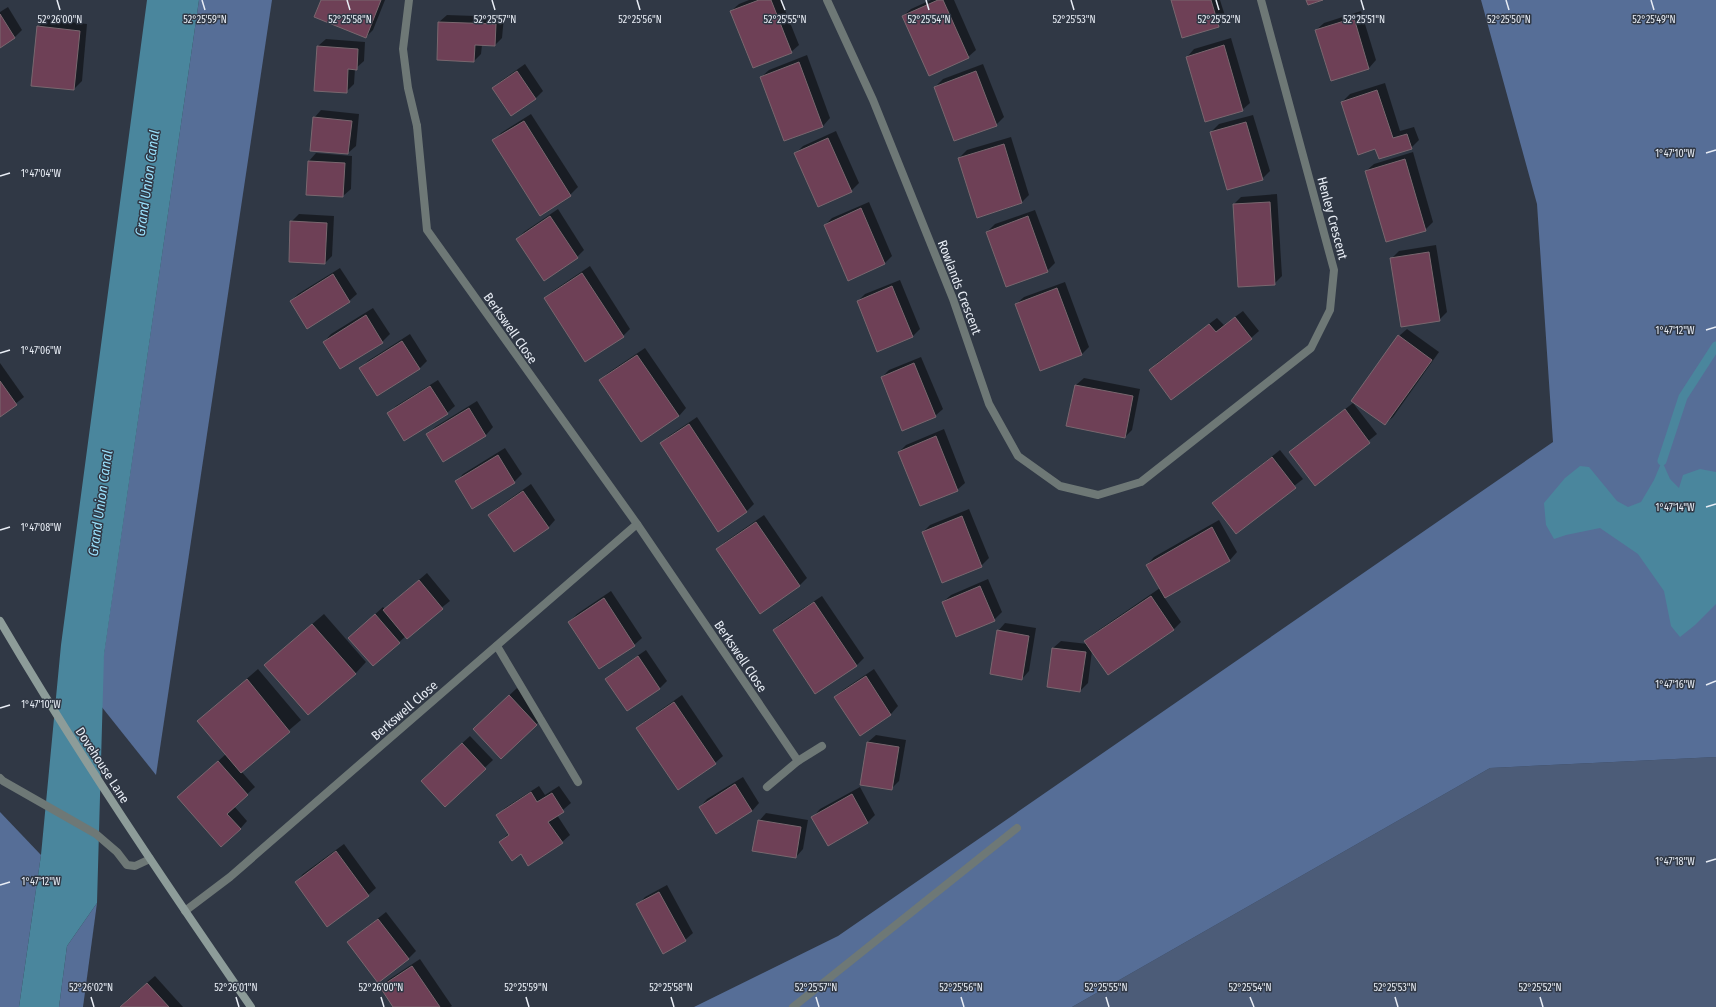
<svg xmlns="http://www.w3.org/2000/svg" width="1716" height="1007" viewBox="0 0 1716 1007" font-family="'Fira Sans Condensed',sans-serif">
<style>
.green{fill:#4c5c78}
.forest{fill:#566e97}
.water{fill:#4a869d}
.shadow{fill:#0007}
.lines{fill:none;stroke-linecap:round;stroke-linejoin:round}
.stream{stroke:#4a869d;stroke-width:9}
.building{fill:#6e4056;stroke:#79676f}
.lane{stroke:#6e7876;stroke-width:8}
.street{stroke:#6e7876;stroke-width:8}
.secondary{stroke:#8d9c99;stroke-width:8}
.ticks{fill:none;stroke:#e8edf5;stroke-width:1.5}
.labels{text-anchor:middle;stroke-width:3;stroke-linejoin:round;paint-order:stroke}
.street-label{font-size:13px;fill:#e8edf5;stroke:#303845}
.water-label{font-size:14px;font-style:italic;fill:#9ae1fd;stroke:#303845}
.ticks-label{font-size:10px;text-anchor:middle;fill:#e8edf5;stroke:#303845;stroke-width:3;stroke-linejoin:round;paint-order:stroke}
</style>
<rect width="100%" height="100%" fill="#303845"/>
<polygon class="green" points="1716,757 1716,1007 1072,1007 1490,768"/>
<g class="forest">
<polygon points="199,0 272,0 156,775 97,701"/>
<polygon points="1481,0 1716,0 1716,757 1490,768 1072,1007 694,1007 838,936 1553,442 1537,204"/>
<polygon points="0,812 41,855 19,1007 0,1007"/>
<polygon points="97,903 83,1007 59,1007 67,946"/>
</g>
<g class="water">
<polygon points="147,0 199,0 104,655 97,903 67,946 59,1007 19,1007 41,855 61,645"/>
<polygon points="1662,461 1670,479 1679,488 1683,475 1700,469 1716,472 1716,604 1695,625 1680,637 1671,626 1664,591 1638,554 1600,528 1566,535 1554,539 1546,525 1544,503 1565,478 1580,466 1589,467 1617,501 1628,507 1641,502 1654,480"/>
</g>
<g class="shadow">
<polygon points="322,0 385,0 373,30 366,37"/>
<polygon points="749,0 781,0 799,45 791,52 731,11 739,4"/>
<polygon points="931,0 954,0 976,50 968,57 903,16 911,9"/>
<polygon points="1172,0 1220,0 1226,19 1218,26"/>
<polygon points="8,7 22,30 14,38 0,46 0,12"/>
<polygon points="1361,11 1376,60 1369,68 1331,79 1316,30 1324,23"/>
<polygon points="447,15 504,17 502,38 495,45 482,45 481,54 474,61 439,22"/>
<polygon points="46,19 87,24 82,81 74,89 38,27"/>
<polygon points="1231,38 1250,103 1242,110 1187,57 1194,49"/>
<polygon points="326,39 365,42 364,61 355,69 354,84 346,92 318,46"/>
<polygon points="807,55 830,118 823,126 784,140 761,77 769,70"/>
<polygon points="525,64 543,91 535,99 493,88 501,81"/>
<polygon points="983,64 1004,117 996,125 935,87 943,79"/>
<polygon points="1385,83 1400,131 1414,127 1419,140 1411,148 1376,148 1342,102 1350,94"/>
<polygon points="321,110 359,114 356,146 348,153 314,118"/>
<polygon points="531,114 578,187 570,195 494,141 501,133"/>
<polygon points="1253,115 1270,171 1262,179 1211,132 1219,124"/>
<polygon points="836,131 859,183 851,191 796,153 803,146"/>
<polygon points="1011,137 1029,195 1022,202 978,216 959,158 967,150"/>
<polygon points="1413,152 1433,222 1425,230 1366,171 1374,164"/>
<polygon points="316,153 352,156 351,189 343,196 309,161"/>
<polygon points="1277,194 1282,276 1274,284 1234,204 1241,197"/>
<polygon points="869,202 892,256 885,263 825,225 832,218"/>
<polygon points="558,209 584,250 577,257 517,239 524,232"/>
<polygon points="1035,210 1055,263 1047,271 987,232 995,224"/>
<polygon points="299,214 334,216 332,256 325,263 291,222"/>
<polygon points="1436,245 1447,312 1439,320 1391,259 1399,251"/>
<polygon points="590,266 630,329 623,336 545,298 553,291"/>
<polygon points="340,268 357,294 349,301 291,301 298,294"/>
<polygon points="900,280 920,329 913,336 858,301 865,294"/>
<polygon points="1065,282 1089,347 1082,354 1016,304 1024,297"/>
<polygon points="373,308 390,334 382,342 324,342 331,334"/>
<polygon points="1243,311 1259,331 1251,338 1150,370 1158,362 1217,318 1224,325"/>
<polygon points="1407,329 1439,352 1393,417 1385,424 1399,336"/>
<polygon points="410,334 427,361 419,369 361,368 368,361"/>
<polygon points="645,348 686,408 679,416 600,380 608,373"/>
<polygon points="921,357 943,409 935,416 882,377 889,370"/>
<polygon points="0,363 24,397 0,416"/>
<polygon points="1084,378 1140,389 1132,430 1125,437 1068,426 1076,385"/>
<polygon points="438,380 455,406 447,413 389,413 396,406"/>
<polygon points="477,401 493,427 486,435 444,461 427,435 435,427"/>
<polygon points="1353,403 1377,434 1315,484 1290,452"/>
<polygon points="697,417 754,504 747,511 718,530 661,443 669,436"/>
<polygon points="944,429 965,483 957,490 899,452 906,445"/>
<polygon points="505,448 522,474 514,482 472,508 456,482 463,474"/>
<polygon points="1280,450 1303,479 1236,532 1213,503"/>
<polygon points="531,484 555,520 548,528 490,515 497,508"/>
<polygon points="969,509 989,558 981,566 923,532 930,525"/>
<polygon points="764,515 807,578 799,586 717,549 725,542"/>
<polygon points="1219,520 1237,552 1230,560 1164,597 1181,622 1174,629 1108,674 1092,651 1088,683 1080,691 1053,648 1061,641 1088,644 1086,641 1093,634 1160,588 1147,565 1154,557"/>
<polygon points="427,573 450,601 406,636 373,665 349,638 383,607 385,609"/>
<polygon points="988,579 1002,612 994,620 943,602 951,595"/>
<polygon points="611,591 642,638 634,645 569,622 577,614"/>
<polygon points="822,596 864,658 856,666 774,630 781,623"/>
<polygon points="324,614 366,662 355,674 277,654"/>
<polygon points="1005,623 1036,628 1029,671 1022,679 998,631"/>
<polygon points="646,650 667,681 660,688 628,710 607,679 614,672"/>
<polygon points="258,669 301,720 241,771 255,787 234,806 247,821 240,829 186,790 226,754 198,721"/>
<polygon points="874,669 898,706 891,714 860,735 835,697 843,690"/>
<polygon points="517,688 544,717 501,757 482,721"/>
<polygon points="682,695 723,756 715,763 637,728 645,721"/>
<polygon points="876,735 906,740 899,781 891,789 868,742"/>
<polygon points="470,736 493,760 445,805 430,773"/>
<polygon points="743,777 759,803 752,811 700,807 707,799"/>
<polygon points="539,786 545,795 559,786 571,803 557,815 570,835 562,842 521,853 500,842 509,833 498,816 505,808"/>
<polygon points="860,787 875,815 868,822 813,817 820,809"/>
<polygon points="766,813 808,820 803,849 796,857 759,821"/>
<polygon points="344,844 376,888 368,895 328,925 296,882 303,874"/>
<polygon points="667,885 693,933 685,940 638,905 645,897"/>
<polygon points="386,912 416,951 408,959 348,942"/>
<polygon points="420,959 452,1006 450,1007 394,1007 381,987 388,980"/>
<polygon points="155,976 183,1007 121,1007 127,1000"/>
</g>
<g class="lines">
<polyline class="stream" points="1662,461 1683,397 1716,346"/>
</g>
<g class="building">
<polygon points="321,0 381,0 366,38 314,17"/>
<polygon points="759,0 771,0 792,53 753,68 730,11"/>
<polygon points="938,0 943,0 969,58 929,76 902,16"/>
<polygon points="1171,0 1211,0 1219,27 1182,38"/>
<polygon points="1306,0 1323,0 1308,5"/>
<polygon points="0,14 15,38 0,48"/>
<polygon points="1354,18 1369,69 1331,81 1315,30"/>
<polygon points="438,22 496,24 495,46 475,45 474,62 437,60"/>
<polygon points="37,26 80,31 74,90 31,86"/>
<polygon points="1224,45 1243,111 1205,122 1186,57"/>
<polygon points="317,46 358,49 357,70 348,69 347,93 314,91"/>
<polygon points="799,62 823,127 784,141 760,77"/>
<polygon points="517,71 536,99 511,116 492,88"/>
<polygon points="976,71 997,126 954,141 934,87"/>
<polygon points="1377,90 1393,138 1407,134 1412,149 1379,159 1375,149 1358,155 1341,102"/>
<polygon points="313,117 352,121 348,154 310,151"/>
<polygon points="524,121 571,196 540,216 492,140"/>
<polygon points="1246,122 1263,180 1227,190 1210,132"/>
<polygon points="828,138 852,192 818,207 794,153"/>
<polygon points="1004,144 1022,203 977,218 958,158"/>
<polygon points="1405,159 1426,231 1386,242 1365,171"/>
<polygon points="308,161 345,163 343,197 306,195"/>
<polygon points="1270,202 1275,285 1238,287 1233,204"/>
<polygon points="861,208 885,264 848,281 824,225"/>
<polygon points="550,216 578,258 544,281 516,239"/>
<polygon points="1028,216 1048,272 1006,287 986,232"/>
<polygon points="290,221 327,223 325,264 289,262"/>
<polygon points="1429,252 1440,321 1401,327 1390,258"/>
<polygon points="582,273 624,337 585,362 544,298"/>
<polygon points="333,274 350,302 307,329 290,301"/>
<polygon points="892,286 913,337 877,352 857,301"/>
<polygon points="1057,288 1082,355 1040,371 1015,304"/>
<polygon points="366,315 383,343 340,369 323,342"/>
<polygon points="1235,317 1252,339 1171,400 1149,370 1209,324 1216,332"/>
<polygon points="1398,335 1432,360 1385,425 1351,401"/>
<polygon points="402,341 420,369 377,396 359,368"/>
<polygon points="637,355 679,416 641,442 599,380"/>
<polygon points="914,363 936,417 902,431 881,377"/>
<polygon points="0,381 17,405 0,417"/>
<polygon points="1075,385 1133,396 1125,438 1066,426"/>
<polygon points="430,386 448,414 404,441 387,413"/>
<polygon points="469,408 486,436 443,462 426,434"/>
<polygon points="1345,409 1370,443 1315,486 1289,452"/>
<polygon points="689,424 747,512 718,532 660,443"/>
<polygon points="936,436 958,491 920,506 898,452"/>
<polygon points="498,455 515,483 472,509 455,481"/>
<polygon points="1272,457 1296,488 1236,534 1212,503"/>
<polygon points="523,491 549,528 514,552 488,515"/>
<polygon points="962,516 982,567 942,583 922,532"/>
<polygon points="756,522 800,586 760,614 716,549"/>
<polygon points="1212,527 1230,561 1165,598 1146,565"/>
<polygon points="419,580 443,609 407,639 383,610"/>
<polygon points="980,586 995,621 956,637 942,602"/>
<polygon points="1151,596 1174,630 1108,675 1084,641"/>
<polygon points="604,598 635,646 599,669 568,622"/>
<polygon points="814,602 857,666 815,694 773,630"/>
<polygon points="375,614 400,643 373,666 348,638"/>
<polygon points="312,624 356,674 308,715 264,665"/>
<polygon points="997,630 1029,636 1022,680 990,674"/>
<polygon points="1052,648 1086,652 1080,692 1047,687"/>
<polygon points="638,656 660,689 627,711 605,679"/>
<polygon points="866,676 891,715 860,736 834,697"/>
<polygon points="247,679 290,732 241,773 197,721"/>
<polygon points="509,695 537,725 501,759 473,729"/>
<polygon points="674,702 716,764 678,790 636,728"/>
<polygon points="867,742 899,747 892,790 860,785"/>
<polygon points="462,743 486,769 445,807 421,781"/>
<polygon points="218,761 248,795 227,814 241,829 221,847 177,797"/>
<polygon points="735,784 752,811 716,834 699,807"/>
<polygon points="531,792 537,802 552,793 564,812 548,822 563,843 528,866 521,854 512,861 499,842 509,835 496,815"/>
<polygon points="852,794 868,823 828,846 811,817"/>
<polygon points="758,820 801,827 796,858 752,851"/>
<polygon points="336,851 369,896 327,927 295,882"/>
<polygon points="659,892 686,941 663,954 636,904"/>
<polygon points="378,919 409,959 378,983 347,942"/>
<polygon points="412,966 440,1007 393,1007 380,987"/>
<polygon points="147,983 169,1007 120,1007"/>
</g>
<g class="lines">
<g class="lane">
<polyline points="409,0 403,49 408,88 417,126"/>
<polyline points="497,646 578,782"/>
<polyline points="793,1007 1017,828"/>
</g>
<g class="street">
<polyline points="827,0 873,100 953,299 989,404 1018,456 1060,486 1098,495 1141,482 1311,348 1330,310 1334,270 1261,0"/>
<polyline points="417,126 427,230 637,524 798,761"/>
<polyline points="0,778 3,781 96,834 117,852 127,865 135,866 150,859"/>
<polyline points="767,787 798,761 822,746"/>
<polyline points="185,911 230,877 277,836 637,524"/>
</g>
<path class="secondary" d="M0 621C78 754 164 881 251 1007"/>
</g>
<path class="ticks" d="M57 0 60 10M202 0 205 10M347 0 350 10M492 0 495 10M637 0 640 10M781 0 785 10M926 0 929 10M1071 0 1074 10M1216 0 1219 10M1361 0 1364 10M1506 0 1509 10M1651 0 1654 10M1706 153 1716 150M0 176 10 173M1706 330 1716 327M0 353 10 350M1706 507 1716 504M0 530 10 527M1706 685 1716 681M0 708 10 705M1706 862 1716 859M0 885 10 882M91 997 94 1007M236 997 239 1007M381 997 384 1007M526 997 529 1007M671 997 674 1007M816 997 819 1007M961 997 964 1007M1106 997 1109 1007M1250 997 1254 1007M1395 997 1398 1007M1540 997 1543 1007"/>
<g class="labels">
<g class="street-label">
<text transform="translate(1333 218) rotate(75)" y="5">Henley Crescent</text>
<text transform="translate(960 287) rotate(69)" y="5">Rowlands Crescent</text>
<text transform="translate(511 328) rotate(55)" y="5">Berkswell Close</text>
<text transform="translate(741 656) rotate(56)" y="5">Berkswell Close</text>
<text transform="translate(404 710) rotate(-41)" y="5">Berkswell Close</text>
<text transform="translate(103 765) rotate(57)" y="5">Dovehouse Lane</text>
</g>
<g class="water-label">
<text transform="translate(147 183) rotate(-82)" y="5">Grand Union Canal</text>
<text transform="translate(100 503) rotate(-82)" y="5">Grand Union Canal</text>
</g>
</g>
<g class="ticks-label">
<text x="60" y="23">52°26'00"N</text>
<text x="205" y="23">52°25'59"N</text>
<text x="350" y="23">52°25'58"N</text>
<text x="495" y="23">52°25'57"N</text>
<text x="640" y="23">52°25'56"N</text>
<text x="785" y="23">52°25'55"N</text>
<text x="929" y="23">52°25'54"N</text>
<text x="1074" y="23">52°25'53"N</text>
<text x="1219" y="23">52°25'52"N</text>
<text x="1364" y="23">52°25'51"N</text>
<text x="1509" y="23">52°25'50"N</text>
<text x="1654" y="23">52°25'49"N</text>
<text x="1675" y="157">1°47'10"W</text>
<text x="41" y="177">1°47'04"W</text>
<text x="1675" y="334">1°47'12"W</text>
<text x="41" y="354">1°47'06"W</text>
<text x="1675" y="511">1°47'14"W</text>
<text x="41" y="531">1°47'08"W</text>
<text x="1675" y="688">1°47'16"W</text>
<text x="41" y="708">1°47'10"W</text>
<text x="1675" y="865">1°47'18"W</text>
<text x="41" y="885">1°47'12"W</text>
<text x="91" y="991">52°26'02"N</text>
<text x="236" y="991">52°26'01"N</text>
<text x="381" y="991">52°26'00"N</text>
<text x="526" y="991">52°25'59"N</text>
<text x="671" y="991">52°25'58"N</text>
<text x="816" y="991">52°25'57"N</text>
<text x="961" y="991">52°25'56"N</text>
<text x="1106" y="991">52°25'55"N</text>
<text x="1250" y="991">52°25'54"N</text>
<text x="1395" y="991">52°25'53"N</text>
<text x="1540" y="991">52°25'52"N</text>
</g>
</svg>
